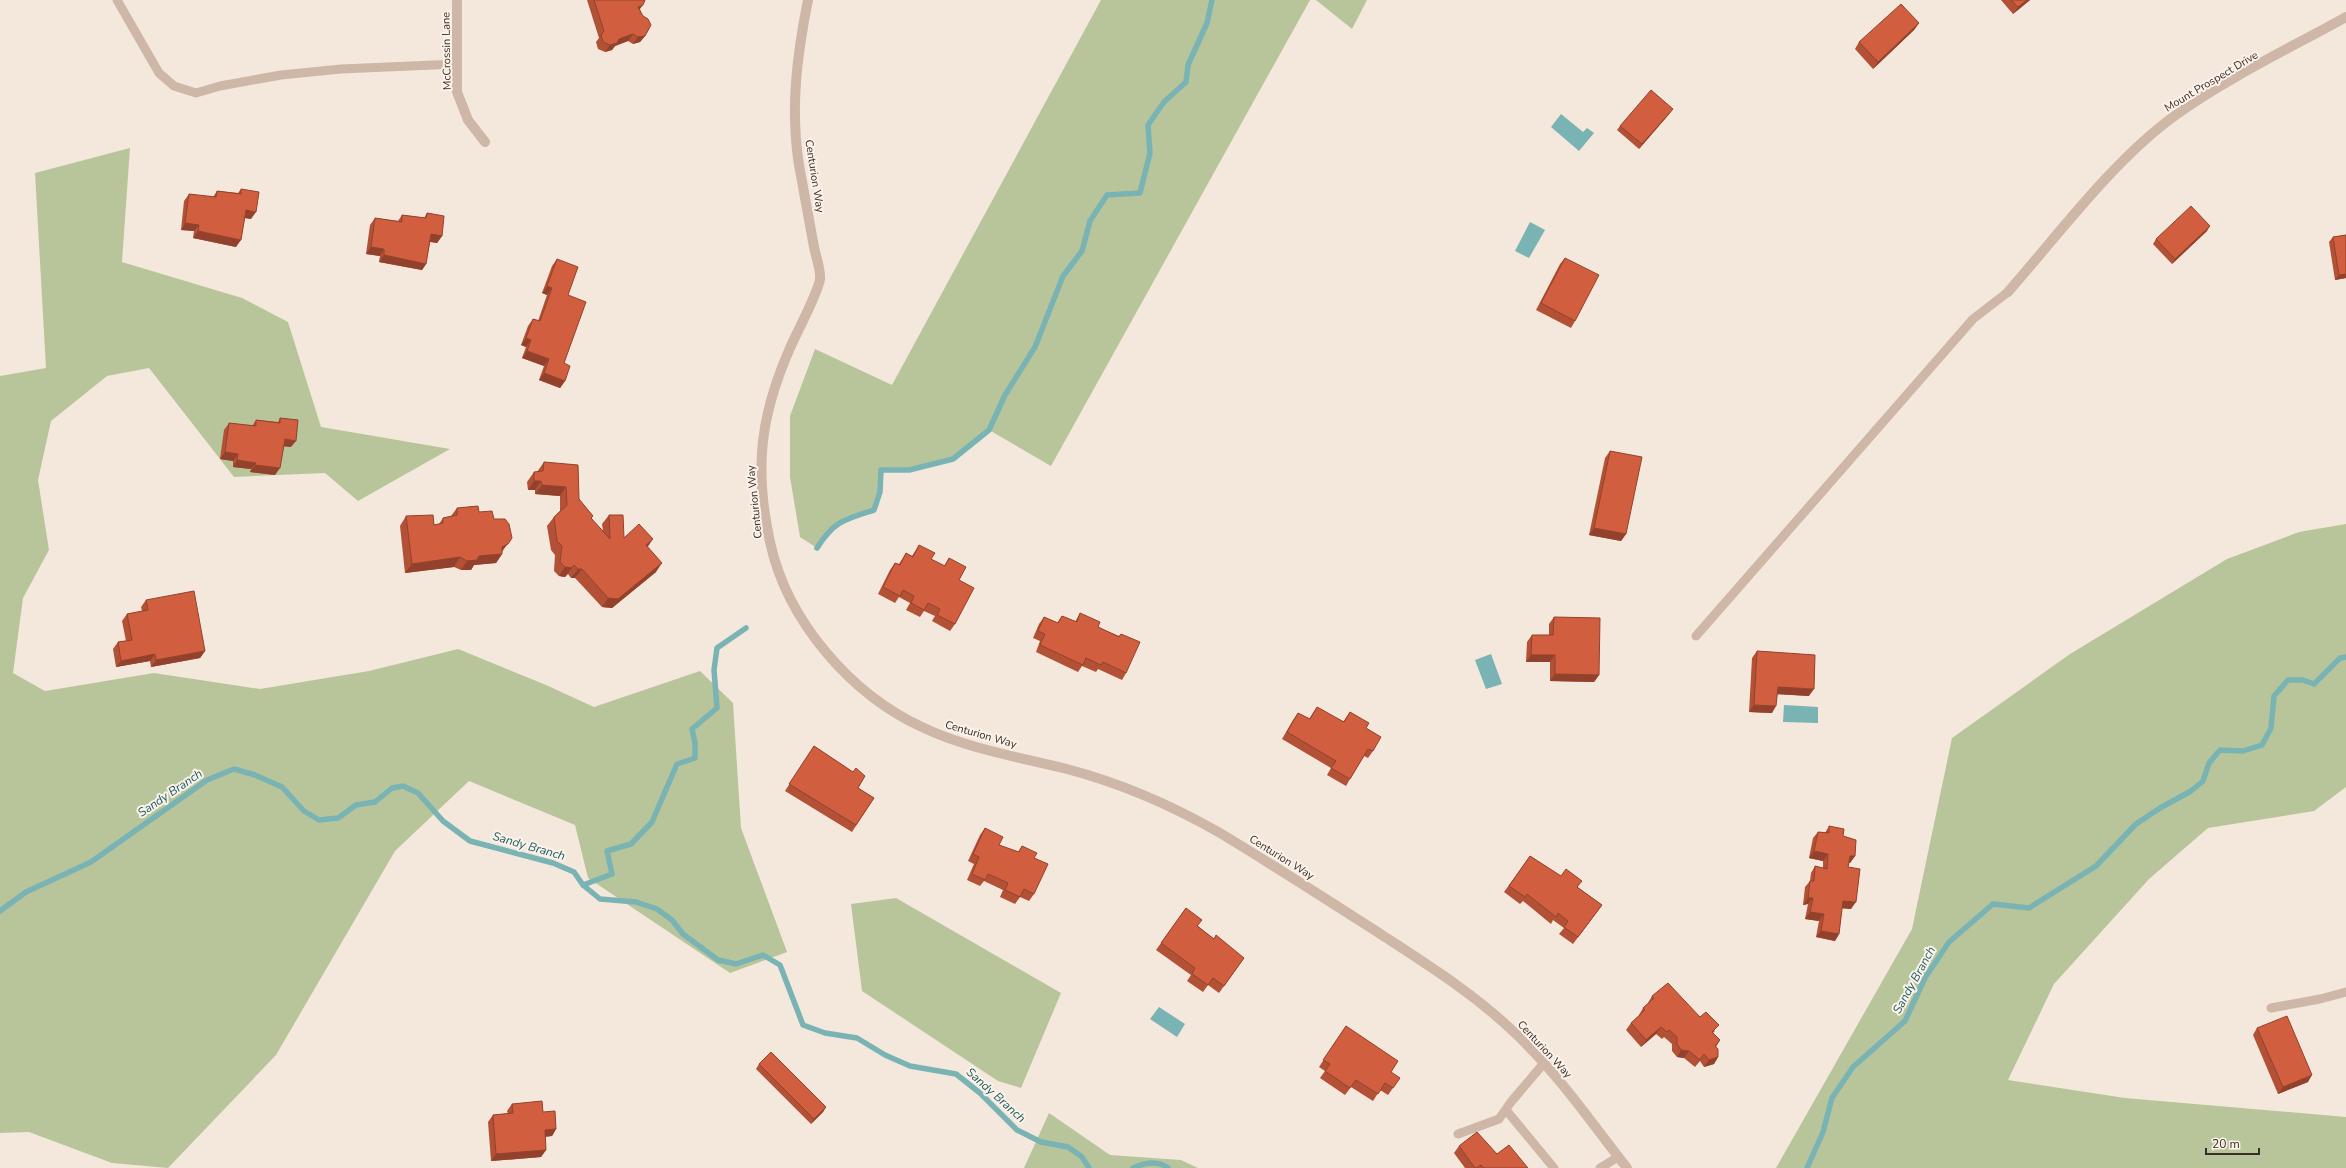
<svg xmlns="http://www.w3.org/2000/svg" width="2346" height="1168" viewBox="0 0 2346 1168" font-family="'Nunito Sans',sans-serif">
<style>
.green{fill:#b8c59b}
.water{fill:#79b3b4}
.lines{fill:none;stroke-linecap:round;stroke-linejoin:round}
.stream{stroke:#79b3b4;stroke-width:5.5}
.service{stroke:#ceb7a7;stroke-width:9}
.minor{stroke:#ceb7a7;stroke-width:10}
.wall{fill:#b35136}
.shaded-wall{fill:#92422c}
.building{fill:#d05e3f;stroke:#92422c}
.labels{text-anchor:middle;stroke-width:4;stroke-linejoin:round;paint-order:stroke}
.street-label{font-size:11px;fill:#392d28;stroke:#fbf2e9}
.water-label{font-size:12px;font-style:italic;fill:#1a5c5f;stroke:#fbf2e9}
</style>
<rect width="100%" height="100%" fill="#f4e8dc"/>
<g class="green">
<path d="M1101 0H1310L1051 466 989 430 953 459 909 470H881L880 492 874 510C845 519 834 521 817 548L800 537 790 477V416L815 349 892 385Z"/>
<polygon points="1316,0 1367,0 1352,29"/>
<polygon points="130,148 122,262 242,298 288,322 321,427 450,449 358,501 325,473 234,477 149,368 107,376 51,421 38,480 49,550 23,598 13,673 45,691 154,673 260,689 369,671 458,649 546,685 594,707 700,671 733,703 741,828 787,952 730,973 588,878 575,825 469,781 395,851 276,1055 168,1168 112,1163 29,1132 0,1133 0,376 46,368 35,173"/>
<polygon points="2346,524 2346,787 2314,811 2208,828 2149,879 2054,984 2008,1080 2125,1098 2346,1117 2346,1168 1776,1168 1912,929 1952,738 2070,654 2227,559 2299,532"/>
<polygon points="896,898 1061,993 1021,1088 998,1081 862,991 851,904"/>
<polygon points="1049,1113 1110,1155 1181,1160 1198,1168 1024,1168"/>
</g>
<g class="water">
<polygon points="1561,114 1583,132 1587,128 1594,133 1579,151 1551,127"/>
<polygon points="1530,222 1545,230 1529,258 1515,251"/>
<polygon points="1491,654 1502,684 1486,689 1475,660"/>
<polygon points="1784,705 1818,707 1818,723 1783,722"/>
<polygon points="1159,1007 1185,1024 1177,1037 1150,1019"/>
</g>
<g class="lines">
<g class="stream">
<path d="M817 548C834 521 845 519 874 510L880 492 881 470H909L953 459 989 430 1005 395 1035 347 1063 276 1082 251 1090 221 1107 195 1140 193 1150 153 1148 125 1164 102 1186 82 1188 65 1207 23 1212 0"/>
<polyline points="583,885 612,874 607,851 631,844 652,822 677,764 695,758 695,743 692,729 717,708 714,670 717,648 746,628"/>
<polyline points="0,911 26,892 91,862 207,780 234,769 255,775 282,787 304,811 319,820 338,818 356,805 375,802 392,788 403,786 418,793 443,821 470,841 553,863 574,872 583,885 600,899 636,902 657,909 672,920 683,934 718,960 736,964 763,955 780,965 803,1025 825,1033 857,1038 885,1055 910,1066 956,1074 980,1093 1017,1130 1041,1142 1068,1147 1082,1157 1089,1168"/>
<path d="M1133 1168C1144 1163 1158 1160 1168 1168"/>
<polyline points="1807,1168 1823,1132 1832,1098 1853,1067 1905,1021 1925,978 1949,942 1993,904 2029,908 2096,866 2136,824 2160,808 2191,791 2203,781 2209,763 2220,750 2243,751 2262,745 2271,728 2274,696 2288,680 2303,680 2314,684 2340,658 2346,657"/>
</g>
<g class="service">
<polyline points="117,0 159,73 174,86 196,93 220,86 281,75 341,69 457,64"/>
<polyline points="1696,636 1973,319 2008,292"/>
<polyline points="2271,1008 2320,999 2346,992"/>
<polyline points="1506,1110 1554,1168"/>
<polyline points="1458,1134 1499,1119 1511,1102 1544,1063"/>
<polyline points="1600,1168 1618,1157"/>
</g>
<g class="minor">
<polyline points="457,0 457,92 468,120 485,142"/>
<path d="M808 0C797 55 790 109 799 165 804 192 809 219 814 247 816 257 821 270 820 279 819 291 796 334 790 348 760 416 754 469 770 542 787 621 851 695 924 728 969 749 1019 757 1067 769 1120 783 1173 806 1220 833 1275 866 1329 901 1382 935 1428 965 1476 995 1516 1034 1558 1074 1591 1122 1627 1168"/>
<path d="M2008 292C2058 235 2113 161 2173 117 2225 79 2290 48 2346 17"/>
</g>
</g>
<g class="wall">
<polygon points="587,0 645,0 640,9 645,36 640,42 633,44 628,41 615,46 612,50 605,52 598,49 596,42 599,38"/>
<polygon points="2001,0 2030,0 2013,14"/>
<polygon points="1919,23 1914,30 1873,69 1855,49 1859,42"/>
<polygon points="1670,113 1639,149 1617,130 1620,126"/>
<polygon points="241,189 251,219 244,218 236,247 193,238 194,231 181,230 184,201 189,194 213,197 217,191 238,193"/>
<polygon points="427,213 442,236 437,243 430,242 426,264 422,270 379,262 380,256 366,254 370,225 375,218 398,221 402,215 424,218"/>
<polygon points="2207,231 2172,264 2153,244 2156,239"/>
<polygon points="2346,235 2346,278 2335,280 2329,242 2333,237"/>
<polygon points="1565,258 1575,321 1571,328 1536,310 1560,264"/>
<polygon points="557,259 568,295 564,363 565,381 560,388 539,380 544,366 522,358 526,347 521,345 528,326 533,319 538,321 547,295 542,293 552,266"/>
<polygon points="280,418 291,447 284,446 275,475 250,472 251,469 233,467 233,461 220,459 224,430 229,423 252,426 256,420 278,422"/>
<polygon points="1610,451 1626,534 1621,541 1589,535 1605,458"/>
<polygon points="544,462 579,499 591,519 603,531 602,524 609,515 624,538 648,547 656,572 612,608 602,607 575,578 571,578 568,574 565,577 559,576 554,571 555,555 551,550 547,526 554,517 560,511 560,496 535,494 535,490 528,490 527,482 534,472 537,472"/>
<polygon points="457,508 479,512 502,552 502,554 496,563 474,565 471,570 461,570 454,567 405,573 400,526 406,516 434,525 439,524 443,518 451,516"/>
<polygon points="919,545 931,559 944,566 949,558 959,580 955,624 950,631 932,621 935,616 924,611 920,617 906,610 910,603 899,597 895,603 878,594 890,570 895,563 899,564 906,553 912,556"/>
<polygon points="146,600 205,651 200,658 151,667 150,661 116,667 113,649 118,642 126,641 122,621 127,614 142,611 141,607"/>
<polygon points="1080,613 1098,627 1119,636 1121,634 1126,673 1122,680 1098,669 1096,672 1082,666 1078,672 1036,652 1040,641 1033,638 1039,624 1044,617 1057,623 1062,616 1075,622"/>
<polygon points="1554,617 1599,675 1594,682 1550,681 1550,662 1526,662 1527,642 1532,635 1549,635 1549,624"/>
<polygon points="1757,651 1809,696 1777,694 1772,713 1749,712 1752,658"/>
<polygon points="1317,707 1343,722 1350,712 1366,728 1373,751 1368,758 1364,756 1350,779 1346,786 1327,775 1331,768 1282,739 1293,720 1298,713 1309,719"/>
<polygon points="814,746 853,772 858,788 874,798 852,832 785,791"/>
<polygon points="1829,826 1843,836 1855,856 1850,863 1849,863 1848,867 1851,909 1842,908 1839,934 1835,941 1816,937 1819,921 1805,919 1808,904 1803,905 1805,887 1810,881 1811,873 1815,866 1823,868 1823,861 1809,858 1813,838 1818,832 1825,833"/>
<polygon points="985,828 999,845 1018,852 1022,846 1034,858 1034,894 1029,901 1020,897 1015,904 1000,897 1003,890 984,881 980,886 967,880 974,864 968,861 980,835"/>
<polygon points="1530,856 1577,887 1602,905 1573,944 1559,934 1564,928 1553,920 1551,924 1523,901 1520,904 1504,892"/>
<polygon points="1186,908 1198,926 1214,939 1244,958 1219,993 1208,985 1203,992 1187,981 1191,975 1156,950"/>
<polygon points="1652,996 1700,1017 1715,1031 1713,1033 1720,1040 1716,1047 1718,1057 1714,1064 1704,1067 1700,1061 1695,1067 1684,1058 1677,1057 1672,1051 1672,1044 1664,1037 1662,1039 1656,1034 1641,1047 1626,1030 1631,1023 1639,1016 1639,1015 1643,1008 1648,1004 1648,1003"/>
<polygon points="1346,1026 1391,1072 1400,1078 1388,1095 1380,1090 1373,1101 1351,1087 1345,1095 1320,1078 1325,1071 1319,1067"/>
<polygon points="2257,1028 2308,1082 2278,1094 2253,1035"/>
<polygon points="759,1064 826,1107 823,1112 811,1124 756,1069"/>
<polygon points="512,1104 543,1112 556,1129 552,1136 545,1137 546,1150 541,1157 491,1161 488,1122 493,1115 508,1114 507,1111"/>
<polygon points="1459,1146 1497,1154 1528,1168 1465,1168 1454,1153"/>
</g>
<g class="shaded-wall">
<polygon points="2027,0 2030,0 2013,14 2018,7"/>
<polygon points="643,5 638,11 638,7"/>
<polygon points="1919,23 1914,30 1873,69 1878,62"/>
<polygon points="633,34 628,41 615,46 612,50 605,52 610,45 619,39"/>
<polygon points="645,36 640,42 633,44 638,37"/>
<polygon points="1673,109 1670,113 1639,149 1642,144"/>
<polygon points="246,210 256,212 251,219 241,217"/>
<polygon points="185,223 199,225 194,231 181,230"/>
<polygon points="2210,226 2207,231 2172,264 2175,259"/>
<polygon points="198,231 241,240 236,247 193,238"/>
<polygon points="431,234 442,236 437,243 426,241"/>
<polygon points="371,247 384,249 380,256 366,254"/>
<polygon points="384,255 426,264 422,270 379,262"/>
<polygon points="2346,274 2346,278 2335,280 2339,275"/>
<polygon points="547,286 552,288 547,295 542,293"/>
<polygon points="526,338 531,340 526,347 521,345"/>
<polygon points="527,351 549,359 544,366 522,358"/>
<polygon points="544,373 565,381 560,388 539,380"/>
<polygon points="285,439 296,441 291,447 280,446"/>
<polygon points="225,452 238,454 233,461 220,459"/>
<polygon points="237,460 256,463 251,469 233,467"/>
<polygon points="255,465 280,468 275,475 250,472"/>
<polygon points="534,481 541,481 535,490 528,490"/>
<polygon points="542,485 566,487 560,496 535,494"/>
<polygon points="1594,528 1626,534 1621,541 1589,535"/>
<polygon points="512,538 501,553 502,554 496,563 474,565 471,570 461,570 467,561 502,547"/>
<polygon points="653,539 647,548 646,545"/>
<polygon points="460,557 454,567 405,573 412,564"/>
<polygon points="662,563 656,572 612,608 602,607 608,598"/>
<polygon points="574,565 565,577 559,576 565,567"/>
<polygon points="578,569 582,569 575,578 571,578"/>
<polygon points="205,651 200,658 151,667 156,660"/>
<polygon points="155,654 150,661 116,667 121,661"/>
<polygon points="1531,655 1555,655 1550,662 1526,662"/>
<polygon points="1555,674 1599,675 1594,682 1550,681"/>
<polygon points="1778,687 1814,689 1809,696 1773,694"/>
<polygon points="1754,705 1776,706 1772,713 1749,712"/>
<polygon points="1814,851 1828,854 1823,861 1809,858"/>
<polygon points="1850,856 1855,856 1850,863 1845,862"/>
<polygon points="1808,898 1813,898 1808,904 1803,905"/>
<polygon points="1843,901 1856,902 1851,909 1838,908"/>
<polygon points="1810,912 1824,914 1819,921 1805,919"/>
<polygon points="1821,931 1839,934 1835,941 1816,937"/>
<polygon points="1661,1027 1656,1034 1641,1047 1646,1040"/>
<polygon points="1681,1050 1689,1051 1684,1058 1677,1057"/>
<polygon points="1718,1057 1714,1064 1704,1067 1709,1060"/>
<polygon points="2312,1075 2308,1082 2278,1094 2283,1087"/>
<polygon points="826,1107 823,1112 811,1124 814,1119"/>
<polygon points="556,1129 552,1136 540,1137 545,1130"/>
<polygon points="546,1150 541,1157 491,1161 496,1154"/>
</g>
<g class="building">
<polygon points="594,0 645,0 643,5 638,7 643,16 648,19 651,25 645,36 638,37 633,34 619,39 617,43 610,45 603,42 601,35 604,31"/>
<polygon points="2011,0 2027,0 2018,7"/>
<polygon points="1901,4 1919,23 1878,62 1859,42"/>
<polygon points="1651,90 1673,109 1642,144 1620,126"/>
<polygon points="241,189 259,192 256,212 246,210 241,240 198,231 199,225 185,223 189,194 216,197 217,191 241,194"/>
<polygon points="2191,206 2210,226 2175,259 2156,239"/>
<polygon points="427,213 444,216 442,236 431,234 426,264 384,255 384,249 371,247 375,218 402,222 402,215 426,218"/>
<polygon points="2346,235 2346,274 2339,275 2333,237"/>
<polygon points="1565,258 1599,275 1575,321 1541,303"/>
<polygon points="557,259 578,267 568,295 586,302 564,363 570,366 565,381 544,373 549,359 527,351 531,340 526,338 533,319 540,321 552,288 547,286"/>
<polygon points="280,418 298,420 296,441 285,439 280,468 255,465 256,463 237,460 238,454 225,452 229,423 256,426 256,420 280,423"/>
<polygon points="1610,451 1642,457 1626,534 1594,528"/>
<polygon points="544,462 578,465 579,499 593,516 591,518 610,539 609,515 623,515 624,538 639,524 653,539 646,545 662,563 618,599 608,598 582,569 578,569 574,565 572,568 565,567 560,562 562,546 557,541 554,517 567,505 566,487 542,485 541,481 534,481 534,472 543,471"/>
<polygon points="478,506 479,512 492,511 494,519 505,519 509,524 512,538 508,544 502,547 502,554 479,556 477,560 467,561 460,557 412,564 406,516 433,515 434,525 443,523 443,518 457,515 457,508"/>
<polygon points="919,545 935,553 931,559 945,566 949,558 966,567 959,580 974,588 955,624 937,615 940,609 928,603 924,610 911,603 914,596 903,590 900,596 883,587 895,563 900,565 906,553 913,557"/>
<polygon points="194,591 205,651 156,660 155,654 121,661 118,642 132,640 127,614 148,610 146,600"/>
<polygon points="1080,613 1100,622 1098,627 1119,637 1121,634 1140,642 1126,673 1103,662 1101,665 1086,658 1083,665 1040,645 1045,634 1038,631 1044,617 1058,623 1062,616 1077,622"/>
<polygon points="1554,617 1600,618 1599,675 1555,674 1555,655 1531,655 1532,635 1553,635"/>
<polygon points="1757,651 1815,655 1814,689 1778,687 1776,706 1754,705"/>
<polygon points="1317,707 1344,722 1350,712 1369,723 1366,728 1381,737 1373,751 1368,749 1350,779 1331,768 1336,761 1287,732 1298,713 1310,719"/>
<polygon points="814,746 853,772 856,768 865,776 858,788 874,798 856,825 789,784"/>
<polygon points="1829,826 1844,829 1843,836 1856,840 1855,856 1850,856 1848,867 1860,869 1856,902 1843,901 1839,934 1821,931 1824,914 1810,912 1813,898 1808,898 1810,881 1814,881 1815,866 1827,869 1828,854 1814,851 1818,832 1829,833"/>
<polygon points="985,828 1003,837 999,845 1019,852 1022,846 1037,853 1034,858 1048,864 1034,894 1024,889 1020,897 1005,890 1008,883 988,874 985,880 972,874 979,857 973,854"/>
<polygon points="1530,856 1561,876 1566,869 1582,881 1577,887 1602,905 1578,937 1564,927 1568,921 1558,913 1556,917 1527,894 1525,897 1509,886"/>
<polygon points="1186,908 1202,920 1197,926 1214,939 1216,935 1244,958 1224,986 1213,978 1208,985 1192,974 1195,968 1161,943"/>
<polygon points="1668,983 1700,1017 1706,1012 1719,1025 1712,1032 1720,1040 1715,1046 1718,1049 1718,1057 1709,1060 1704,1054 1700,1060 1689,1051 1681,1050 1677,1044 1677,1037 1669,1030 1667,1032 1661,1027 1646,1040 1631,1023 1645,1010 1643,1008 1654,998 1652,996"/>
<polygon points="2287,1016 2312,1075 2283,1087 2257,1028"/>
<polygon points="1346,1026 1398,1061 1391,1072 1400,1078 1393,1088 1385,1083 1378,1094 1356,1080 1350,1088 1325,1071 1330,1064 1323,1060"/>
<polygon points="771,1052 826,1107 814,1119 759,1064"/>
<polygon points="542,1101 543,1112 555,1111 556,1129 545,1130 546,1150 496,1154 493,1115 513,1113 512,1104"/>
<polygon points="1477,1132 1497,1154 1509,1145 1528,1168 1484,1168 1481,1165 1477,1168 1475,1168 1459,1146"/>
</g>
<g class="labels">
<g class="street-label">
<text transform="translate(446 51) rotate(-91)" y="4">McCrossin Lane</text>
<text transform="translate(2211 81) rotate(-31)" y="4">Mount Prospect Drive</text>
<text transform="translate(815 176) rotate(81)" y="4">Centurion Way</text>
<text transform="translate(754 502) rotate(-96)" y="4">Centurion Way</text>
<text transform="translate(981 734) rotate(16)" y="4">Centurion Way</text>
<text transform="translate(1282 857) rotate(32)" y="4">Centurion Way</text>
<text transform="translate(1545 1049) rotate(47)" y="4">Centurion Way</text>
</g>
<g class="water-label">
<text transform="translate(170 793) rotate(-34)" y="4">Sandy Branch</text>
<text transform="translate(529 846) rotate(16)" y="4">Sandy Branch</text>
<text transform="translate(1914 980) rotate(-61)" y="4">Sandy Branch</text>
<text transform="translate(996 1095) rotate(42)" y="4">Sandy Branch</text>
</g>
</g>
<path d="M2206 1148v6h53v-6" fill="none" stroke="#392d28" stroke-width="2"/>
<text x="2212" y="1148" font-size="12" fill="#392d28" stroke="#fbf2e9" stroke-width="3" paint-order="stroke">20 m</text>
</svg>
